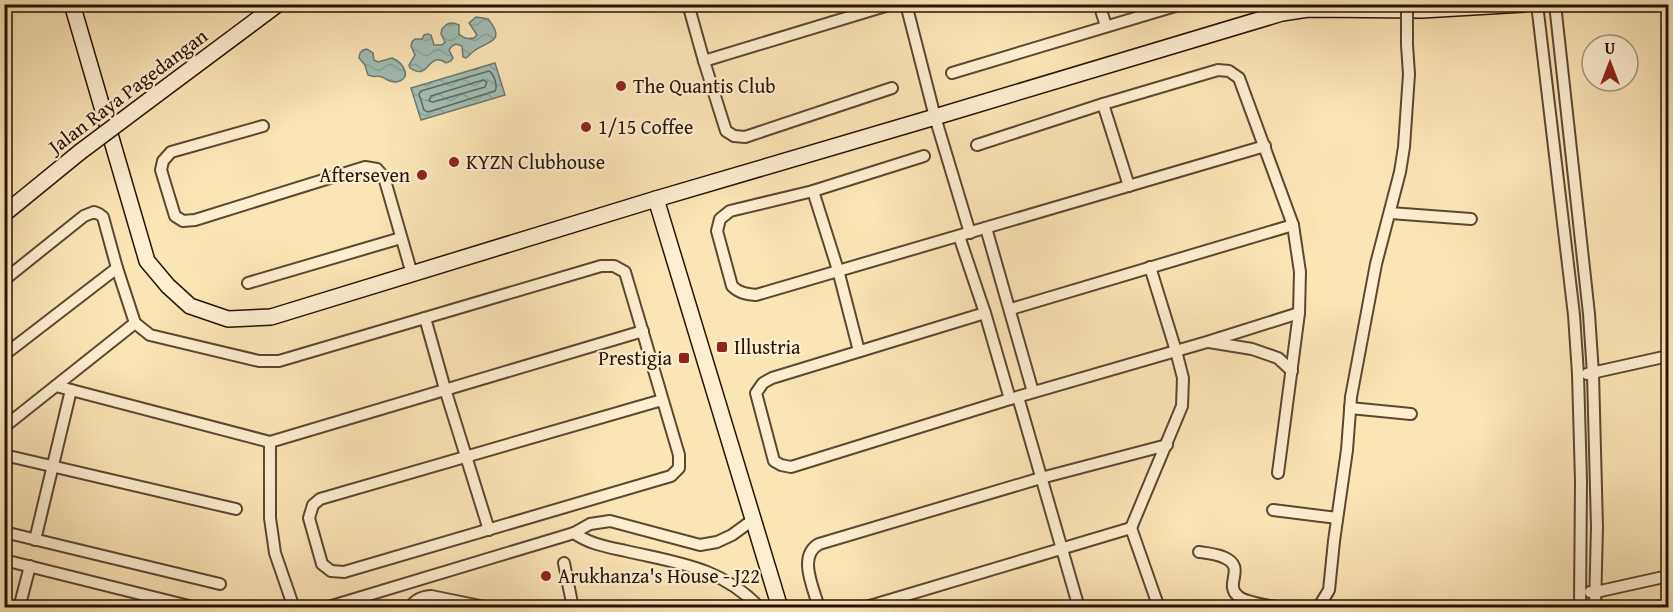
<svg xmlns="http://www.w3.org/2000/svg" width="1673" height="612" viewBox="0 0 1673 612" font-family="'Gentium Book Plus',serif">
<style>
.water{fill:url(#water-waves);stroke:#70796d;stroke-width:1.5}
.lines{fill:none;stroke-linecap:round;stroke-linejoin:round}
.shore{stroke:#64685c;stroke-width:1.5}
.street-casing{stroke:#5c482f;stroke-width:14}
.secondary-casing{stroke:#271302;stroke-width:18}
.street{stroke:#fceecf;stroke-width:10}
.secondary{stroke:#fceecf;stroke-width:15}
.street-bridge-casing{stroke:#5c482f;stroke-width:14;stroke-linecap:butt}
.secondary-bridge-casing{stroke:#271302;stroke-width:18;stroke-linecap:butt}
.street-bridge{stroke:#fceecf;stroke-width:10}
.secondary-bridge{stroke:#fceecf;stroke-width:15}
.poi-dot{fill:#8f2418;stroke:#fceecf;stroke-width:2}
.labels{text-anchor:middle;stroke-width:4.5;stroke-linejoin:round;paint-order:stroke}
.poi-label{font-size:20px;fill:#271302;stroke:#fceecf;text-anchor:start}
.street-label{font-size:20px;fill:#271302;stroke:#fceecf}
</style>
<defs>
<pattern id="water-waves" width="16" height="10" patternUnits="userSpaceOnUse" patternTransform="scale(1.5)"><rect width="16" height="10" fill="#a0bdb5"/><path d="M0 5q4-4 8 0t8 0" fill="none" stroke="#8aa29a"/></pattern>
</defs>
<rect width="100%" height="100%" fill="#fae5b5"/>
<filter id="stains"><feTurbulence type="fractalNoise" baseFrequency=".00333" numOctaves="4"/><feColorMatrix values="0 0 0 0 .2 0 0 0 0 .09 0 0 0 0 .02 0 0 0 .5 -.17"/></filter>
<radialGradient id="worn" r=".72"><stop offset=".6" stop-color="#630" stop-opacity="0"/><stop offset="1" stop-color="#630" stop-opacity=".3"/></radialGradient>
<g class="water">
<path d="M476 17 488 19C508 43 486 41 474 51 471 53 469 56 466 58L463 57 462 46 456 44 452 46 449 50 453 58 451 61 446 63C427 50 430 82 410 68L409 65 415 55 411 46 412 42 415 39H422L424 35 428 34 431 35 434 45H442L445 42 441 34 442 29C447 23 451 21 459 25V34C464 39 468 39 474 38L477 35 469 23Z"/>
<path d="M367 49 373 53 374 60 378 62 392 58C404 63 413 79 396 82 390 83 387 79 382 77 377 75 374 78 368 75L365 65 359 58 360 53 363 50Z"/>
<polygon points="495,63 505,95 421,120 411,88"/>
</g>
<g class="lines">
<g class="shore">
<path d="M489 71C494 74 498 86 495 91L428 112 424 110 419 94 421 91Z"/>
<polygon points="483,80 487,82 485,87 433,102 429,101 431,96"/>
</g>
<defs>
<g id="street">
<polyline points="688,4 704,61 726,131 734,136 745,137 892,88"/>
<polyline points="906,4 935,117 970,233"/>
<polyline points="1099,4 1106,26"/>
<polyline points="1537,4 1574,315 1578,374 1581,481 1580,608"/>
<polyline points="1555,4 1589,314 1593,374 1597,527 1595,608"/>
<polyline points="704,61 892,4"/>
<polyline points="952,73 1182,4"/>
<polyline points="1103,104 1129,186"/>
<polyline points="263,126 171,152 163,161 161,170 175,216 183,221 195,220 365,167 377,169 384,177 412,274"/>
<polyline points="977,145 1103,104 1218,70 1229,71 1239,78 1293,225 1300,272 1299,313 1278,473"/>
<path d="M924 156 813 191 730 211 720 219 717 231 732 286C739 293 746 294 756 295L1265 146"/>
<polyline points="813,191 838,270 859,351"/>
<polyline points="1390,213 1471,219"/>
<polyline points="986,228 1033,392"/>
<polyline points="959,236 985,313 1010,399"/>
<polyline points="4,280 84,216 94,212 99,214 103,217 117,268 135,323 150,335 259,361 279,361 601,266 614,266 625,272 679,455 679,468 671,476 344,572 331,571 322,564 309,518 313,505 320,499 662,400"/>
<polyline points="248,283 401,238"/>
<polyline points="1011,309 1293,225"/>
<polyline points="985,313 772,378 763,383 756,393 774,461 781,465 791,467 1010,399 1207,342 1299,313"/>
<polyline points="425,318 445,389 489,530"/>
<polyline points="1209,342 1252,349 1278,358 1292,371"/>
<polyline points="4,355 117,268"/>
<polyline points="1587,374 1668,356"/>
<polyline points="56,386 270,442 643,331"/>
<polyline points="1018,397 1079,608"/>
<polyline points="1350,408 1411,414"/>
<polyline points="4,427 135,323"/>
<polyline points="270,442 270,518 275,553 294,608"/>
<polyline points="4,455 236,509"/>
<polyline points="1273,510 1337,518"/>
<polyline points="1131,528 1182,406 1183,378 1176,351 1150,267"/>
<polyline points="4,532 220,584"/>
<path d="M574 533C589 544 608 547 626 551 678 563 721 567 760 608"/>
<polyline points="35,540 71,390"/>
<path d="M1199 552C1207 553 1216 554 1223 557 1248 567 1223 584 1238 596 1245 603 1269 605 1279 608"/>
<polyline points="4,560 197,608"/>
<polyline points="564,563 573,608"/>
<polyline points="1590,592 1596,592 1668,576"/>
<polyline points="19,608 30,566"/>
<polyline points="325,608 574,533 590,524 610,521 700,545 717,542 732,535 754,519"/>
<path d="M410 608C415 599 422 597 431 596L490 608"/>
<path d="M819 608C814 589 797 556 819 544L1041 478 1167 445"/>
<polyline points="863,608 1131,528 1159,608"/>
<polyline points="1318,608 1329,590 1334,541 1347,450 1351,397 1376,264 1400,172 1404,147 1409,74 1407,45"/>
</g>
<g id="secondary">
<polyline points="72,4 147,261 168,286 190,306 228,319 271,317 656,199 935,117 1282,13 1308,9 1422,10 1524,4"/>
<polyline points="148,101 278,4"/>
<polyline points="656,199 780,608"/>
<polyline points="4,214 80,152"/>
</g>
</defs>
<use href="#street" class="street-casing"/>
<use href="#secondary" class="secondary-casing"/>
<use href="#street" class="street"/>
<use href="#secondary" class="secondary"/>
<defs>
<polyline id="street-bridge" points="1407,4 1407,45"/>
<polyline id="secondary-bridge" points="80,152 148,101"/>
</defs>
<use href="#street-bridge" class="street-bridge-casing"/>
<use href="#secondary-bridge" class="secondary-bridge-casing"/>
<use href="#street-bridge" class="street-bridge"/>
<use href="#secondary-bridge" class="secondary-bridge"/>
</g>
<g class="poi-dot">
<circle cx="621" cy="86" r="6"/>
<circle cx="586" cy="127" r="6"/>
<circle cx="454" cy="162" r="6"/>
<circle cx="422" cy="175" r="6"/>
<rect x="716" y="341" width="12" height="12" rx="3"/>
<rect x="678" y="352" width="12" height="12" rx="3"/>
<circle cx="546" cy="576" r="6"/>
</g>
<g class="labels">
<g class="poi-label">
<text x="633" y="93">The Quantis Club</text>
<text x="598" y="134">1/15 Coffee</text>
<text x="466" y="169">KYZN Clubhouse</text>
<text x="410" y="182" text-anchor="end">Afterseven</text>
<text x="734" y="354">Illustria</text>
<text x="672" y="365" text-anchor="end">Prestigia</text>
<text x="558" y="583">Arukhanza's House - J22</text>
</g>
<g class="street-label">
<text transform="translate(128 91) rotate(-37)" y="7">Jalan Raya Pagedangan</text>
</g>
</g>
<rect width="1673" height="612" fill="none" stroke="#fae5b5" stroke-width="24"/>
<rect x="6" y="6" width="1661" height="600" fill="none" stroke="#271302" stroke-width="3"/>
<rect x="12" y="12" width="1649" height="588" fill="none" stroke="#271302" stroke-width="1.5"/>
<g transform="translate(1610 63)"><circle r="28" fill="#fceecf" stroke="#a7967d" stroke-width="1.5"/>
<path d="M0-4.5L10 22L0 15L-10 22Z" fill="#8f2418"/>
<text y="-9" font-size="16" font-weight="bold" text-anchor="middle" fill="#271302">U</text>
</g>
<rect width="100%" height="100%" filter="url(#stains)"/>
<rect width="100%" height="100%" fill="url(#worn)"/>
</svg>
